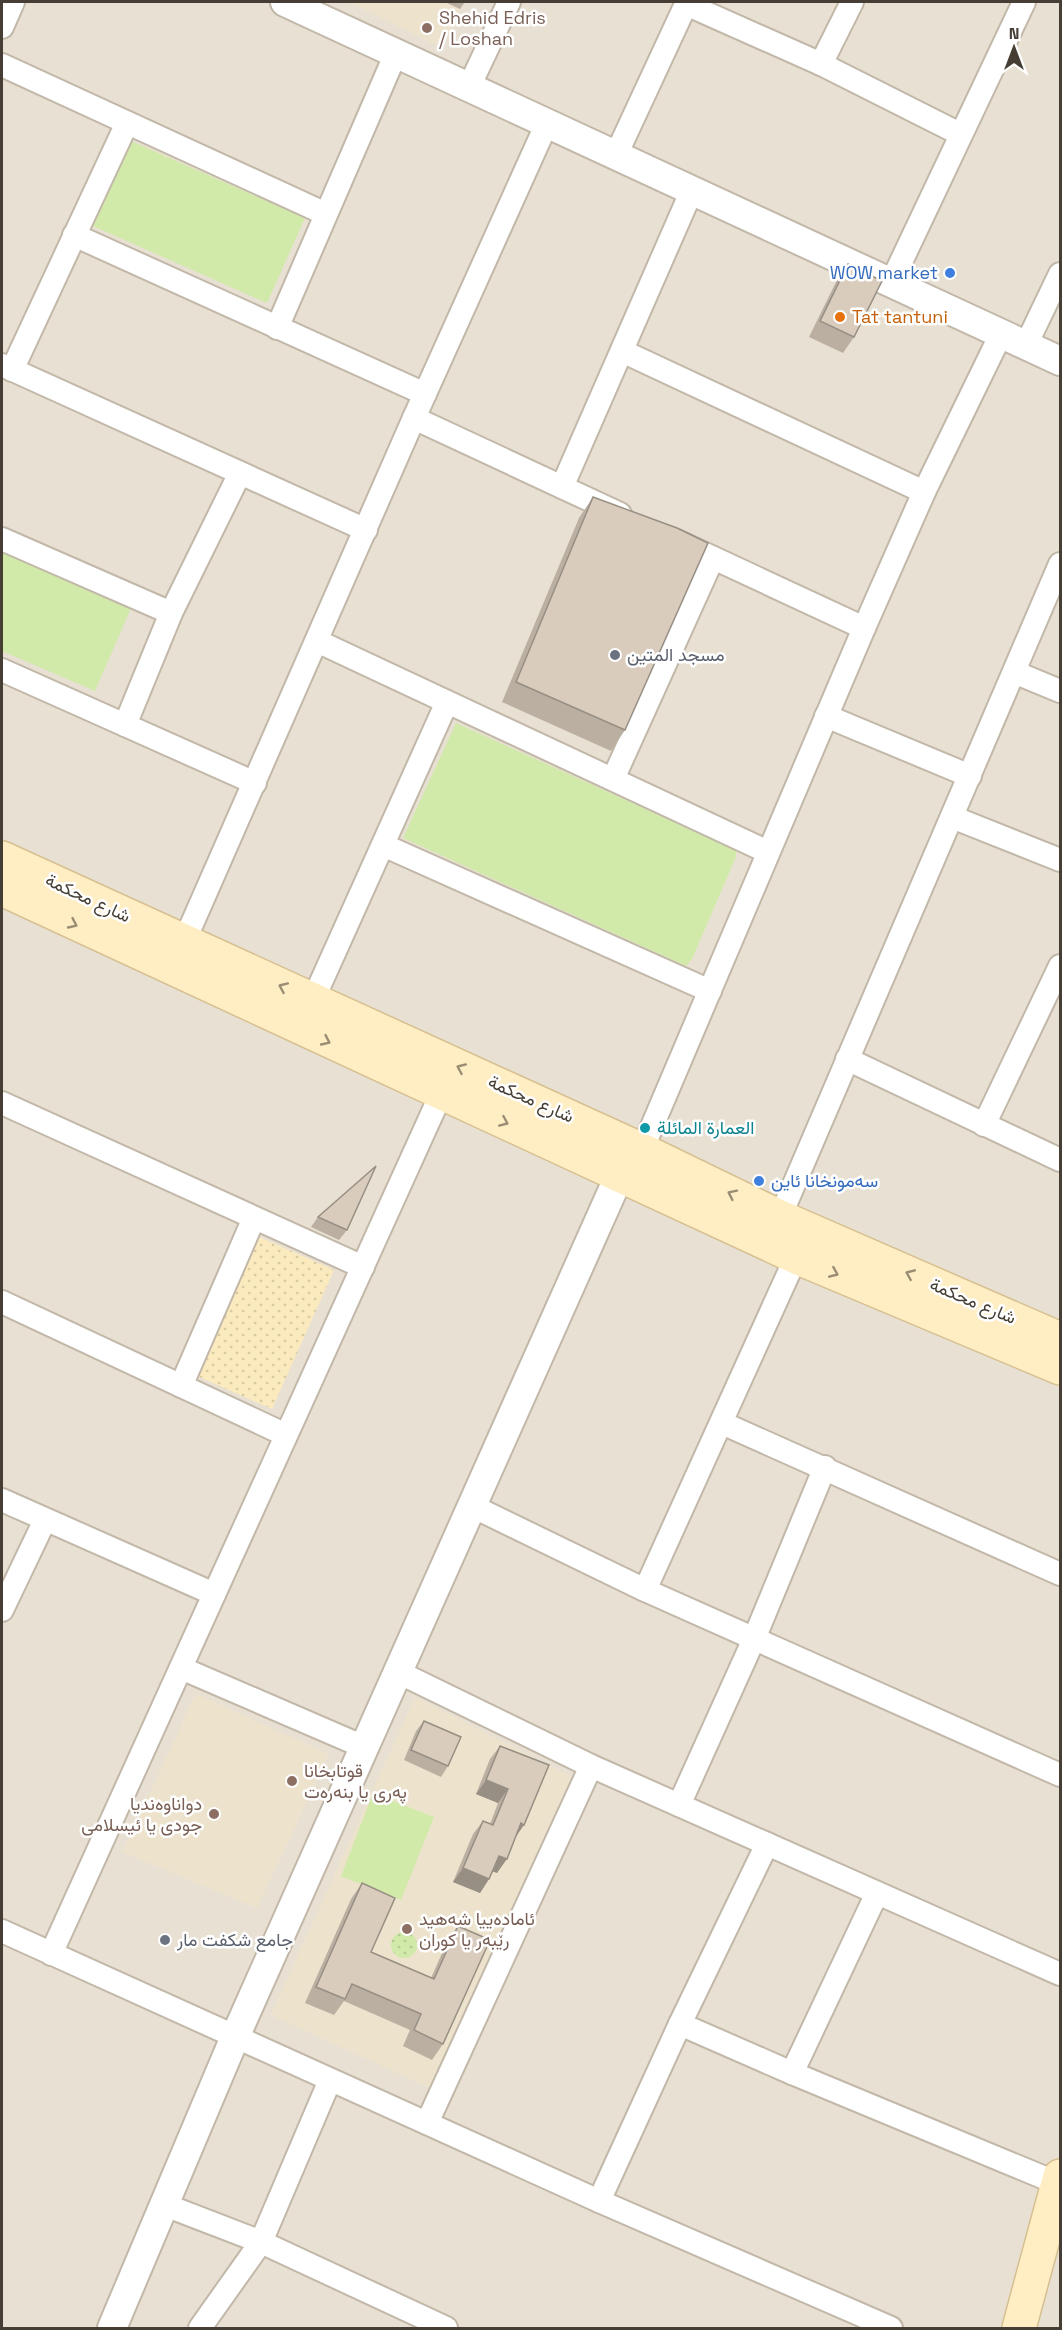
<svg xmlns="http://www.w3.org/2000/svg" width="1062" height="2330" viewBox="0 0 1062 2330" font-family="'Space Grotesk',Vazirmatn,sans-serif">
<style>
.residential{fill:#e8e0d2}
.education{fill:#ede3cd}
.grass{fill:#d1eaaa}
.sand{fill:url(#sand-dots)}
.garden{fill:url(#garden-dots)}
.lines{fill:none;stroke-linecap:round;stroke-linejoin:round}
.minor-casing{stroke:#c2b8a9;stroke-width:26}
.tertiary-casing{stroke:#c2b8a9;stroke-width:32}
.secondary-casing{stroke:#d6c091;stroke-width:36}
.minor{stroke:#fff;stroke-width:22}
.tertiary{stroke:#fff;stroke-width:28}
.secondary{stroke:#ffedc3;stroke-width:33}
.wall{fill:#bbafa2}
.shaded-wall{fill:#988f84}
.building{fill:#d9ccbc;stroke:#988f84;stroke-width:1.5}
.oneway{stroke:#998d74}
.education-dot{fill:#8d6e63;stroke:#fff;stroke-width:2}
.shop-dot{fill:#3f7fe0;stroke:#fff;stroke-width:2}
.food-dot{fill:#e8710a;stroke:#fff;stroke-width:2}
.worship-dot{fill:#6b7280;stroke:#fff;stroke-width:2}
.culture-dot{fill:#0f9aa8;stroke:#fff;stroke-width:2}
.labels{text-anchor:middle;stroke-width:5;stroke-linejoin:round;paint-order:stroke}
.education-label{font-size:18px;fill:#785e54;stroke:#fff;text-anchor:start}
.shop-label{font-size:18px;fill:#366cbe;stroke:#fff;text-anchor:end}
.food-label{font-size:18px;fill:#c56008;stroke:#fff;text-anchor:start}
.worship-label{font-size:18px;fill:#5b616d;stroke:#fff;text-anchor:start}
.street-label{font-size:18px;fill:#463e34;stroke:#fff}
.culture-label{font-size:18px;fill:#0d838f;stroke:#fff;text-anchor:start}
</style>
<defs>
<pattern id="sand-dots" width="8" height="8" patternUnits="userSpaceOnUse" patternTransform="scale(1.5)"><rect width="8" height="8" fill="#fbeabd"/><path d="M2 2h.1M6 6h.1" fill="none" stroke="#d8caa3" stroke-width="1.8" stroke-linecap="round"/></pattern>
<pattern id="garden-dots" width="8" height="8" patternUnits="userSpaceOnUse" patternTransform="scale(1.5)"><rect width="8" height="8" fill="#d1eaaa"/><path d="M2 2h.1M6 6h.1" fill="none" stroke="#b5ca93" stroke-width="1.8" stroke-linecap="round"/></pattern>
</defs>
<rect width="100%" height="100%" fill="#f3eee4"/>
<rect class="residential" x="2" y="2" width="1058" height="2326"/>
<g class="education">
<polygon points="348,2 463,2 442,48"/>
<polygon points="196,1694 329,1754 257,1908 122,1852"/>
<polygon points="415,1697 574,1778 430,2088 271,2015"/>
</g>
<g class="grass">
<polygon points="131,141 305,218 267,303 93,226"/>
<polygon points="2,552 131,608 95,691 2,651"/>
<polygon points="456,723 736,850 736,857 692,959 686,966 403,838"/>
<polygon points="373,1793 434,1817 401,1900 341,1876"/>
</g>
<polygon class="sand" points="257,1236 334,1270 272,1409 195,1375"/>
<circle class="garden" cx="404" cy="1945" r="13"/>
<g class="lines">
<defs>
<g id="minor">
<polyline points="686,4 821,64 960,134"/>
<polyline points="2,27 13,2"/>
<polyline points="821,64 852,2"/>
<polyline points="2,65 326,214"/>
<polyline points="469,87 509,2"/>
<polyline points="616,155 687,2"/>
<polyline points="74,235 425,394"/>
<polyline points="891,283 1024,2"/>
<polyline points="277,328 396,53"/>
<polyline points="1026,345 1060,274"/>
<polyline points="622,351 924,492"/>
<polyline points="2,365 366,530"/>
<polyline points="12,370 127,123"/>
<polyline points="414,418 620,514"/>
<polyline points="562,487 692,190"/>
<polyline points="2,539 171,613"/>
<polyline points="677,541 864,628"/>
<polyline points="317,641 768,852"/>
<polyline points="2,670 255,783"/>
<polyline points="1014,672 1060,691"/>
<polyline points="826,716 970,776"/>
<polyline points="125,725 171,613 240,473"/>
<polyline points="613,779 713,558"/>
<polyline points="952,817 1060,860"/>
<polyline points="383,845 710,991"/>
<polyline points="184,942 414,418 547,123"/>
<polyline points="313,1000 447,702"/>
<polyline points="847,1059 1060,1160"/>
<polyline points="2,1103 363,1267"/>
<polyline points="984,1125 1060,966"/>
<polyline points="642,1150 864,628 924,492 1001,334"/>
<polyline points="780,1217 1060,564"/>
<polyline points="2,1302 286,1435"/>
<polyline points="181,1386 254,1218"/>
<polyline points="722,1423 1060,1574"/>
<polyline points="2,1500 214,1594"/>
<polyline points="472,1506 645,1590 1060,1775"/>
<polyline points="645,1590 796,1257"/>
<polyline points="2,1610 45,1520"/>
<polyline points="181,1668 364,1747"/>
<polyline points="398,1672 591,1766 1060,1974"/>
<polyline points="679,1805 754,1639 825,1467"/>
<polyline points="2,1931 599,2201 891,2328"/>
<polyline points="51,1954 441,1094"/>
<polyline points="680,2024 792,2073 1057,2183"/>
<polyline points="792,2073 877,1893"/>
<polyline points="427,2123 591,1766"/>
<polyline points="599,2201 680,2024 767,1844"/>
<polyline points="165,2205 261,2242 446,2328"/>
<polyline points="200,2328 261,2242 330,2080"/>
</g>
<g id="tertiary">
<polyline points="285,2 1060,361"/>
<polyline points="112,2328 235,2037 620,1174"/>
</g>
<g id="secondary">
<polyline points="2,858 642,1150 780,1217 1060,1339"/>
<polyline points="2,889 796,1257 1060,1368"/>
<polyline points="1019,2328 1060,2176"/>
</g>
</defs>
<use href="#minor" class="minor-casing"/>
<use href="#tertiary" class="tertiary-casing"/>
<use href="#secondary" class="secondary-casing"/>
<use href="#minor" class="minor"/>
<use href="#tertiary" class="tertiary"/>
<use href="#secondary" class="secondary"/>
</g>
<g class="wall">
<polygon points="445,2 465,2 460,9"/>
<polygon points="848,264 854,337 843,353 809,337 837,280"/>
<polygon points="593,497 625,730 611,751 502,702 579,518"/>
<polygon points="318,1217 347,1230 339,1240 311,1227"/>
<polygon points="424,1721 448,1766 441,1777 404,1760 416,1731"/>
<polygon points="500,1746 516,1836 497,1873 493,1871 489,1879 480,1893 453,1882 473,1834 483,1821 490,1824 498,1803 476,1794 490,1759"/>
<polygon points="362,1883 371,1952 431,1978 447,1942 458,1926 443,2044 432,2060 403,2046 410,2030 344,2001 334,2015 305,2003 351,1899"/>
</g>
<g class="shaded-wall">
<polygon points="486,1780 508,1789 498,1803 476,1794"/>
<polygon points="521,1823 524,1825 515,1838"/>
<polygon points="499,1856 507,1859 497,1873 489,1870"/>
<polygon points="463,1868 489,1879 480,1893 453,1882"/>
</g>
<g class="building">
<polygon points="848,264 882,281 854,337 820,321"/>
<polygon points="593,497 677,528 708,543 625,730 516,682"/>
<polygon points="376,1166 347,1230 318,1217"/>
<polygon points="424,1721 461,1737 448,1766 411,1750"/>
<polygon points="500,1746 549,1765 524,1825 521,1823 507,1859 499,1856 489,1879 463,1868 483,1821 493,1825 508,1789 486,1780"/>
<polygon points="362,1883 395,1898 371,1952 434,1979 458,1926 490,1940 443,2044 414,2030 421,2014 352,1984 345,1999 316,1987"/>
</g>
<defs><path id="oneway-chevron" d="M-2-3.5L2.5 0L-2 3.5" fill="none" stroke-width="1.6" stroke-linecap="round" stroke-linejoin="round" transform="scale(1.5)"/></defs>
<g class="oneway">
<use href="#oneway-chevron" transform="translate(73 924) rotate(25)"/>
<use href="#oneway-chevron" transform="translate(283 987) rotate(-156)"/>
<use href="#oneway-chevron" transform="translate(326 1041) rotate(25)"/>
<use href="#oneway-chevron" transform="translate(461 1068) rotate(-156)"/>
<use href="#oneway-chevron" transform="translate(504 1122) rotate(24)"/>
<use href="#oneway-chevron" transform="translate(732 1194) rotate(-154)"/>
<use href="#oneway-chevron" transform="translate(834 1273) rotate(23)"/>
<use href="#oneway-chevron" transform="translate(910 1274) rotate(-157)"/>
</g>
<g class="education-dot">
<circle cx="427" cy="28" r="6"/>
<circle cx="292" cy="1781" r="6"/>
<circle cx="214" cy="1814" r="6"/>
<circle cx="407" cy="1929" r="6"/>
</g>
<g class="shop-dot">
<circle cx="950" cy="273" r="6"/>
<circle cx="759" cy="1181" r="6"/>
</g>
<circle class="food-dot" cx="840" cy="317" r="6"/>
<g class="worship-dot">
<circle cx="615" cy="655" r="6"/>
<circle cx="165" cy="1940" r="6"/>
</g>
<circle class="culture-dot" cx="645" cy="1128" r="6"/>
<g class="labels">
<g class="education-label">
<text x="439" y="24">Shehid Edris<tspan x="439" dy="21">/ Loshan</tspan></text>
<text x="304" y="1777">قوتابخانا<tspan x="304" dy="21">پەری یا بنەرەت</tspan></text>
<text x="202" y="1810" text-anchor="end">دواناوەندیا<tspan x="202" dy="21">جودی یا ئیسلامی</tspan></text>
<text x="419" y="1925">ئامادەییا شەهید<tspan x="419" dy="21">رێبەر یا کوران</tspan></text>
</g>
<g class="shop-label">
<text x="938" y="279">WOW market</text>
<text x="771" y="1187" text-anchor="start">سەمونخانا ئاین</text>
</g>
<g class="food-label">
<text x="852" y="323">Tat tantuni</text>
</g>
<g class="worship-label">
<text x="627" y="661">مسجد المتين</text>
<text x="177" y="1946">جامع شكفت مار</text>
</g>
<g class="street-label">
<text transform="translate(88 898) rotate(25)" y="6">شارع محكمة</text>
<text transform="translate(531 1099) rotate(24)" y="6">شارع محكمة</text>
<text transform="translate(973 1301) rotate(23)" y="6">شارع محكمة</text>
</g>
<g class="culture-label">
<text x="657" y="1134">العمارة المائلة</text>
</g>
</g>
<rect width="1062" height="2330" fill="none" stroke="#463e34" stroke-width="6"/>
<g transform="translate(1014 48)" stroke="#ffffff" stroke-width="4.5" paint-order="stroke">
<path d="M0-4.5L10 22L0 15L-10 22Z" fill="#463e34"/>
<text y="-9" font-size="16" font-weight="bold" text-anchor="middle" fill="#463e34">N</text>
</g>
</svg>
